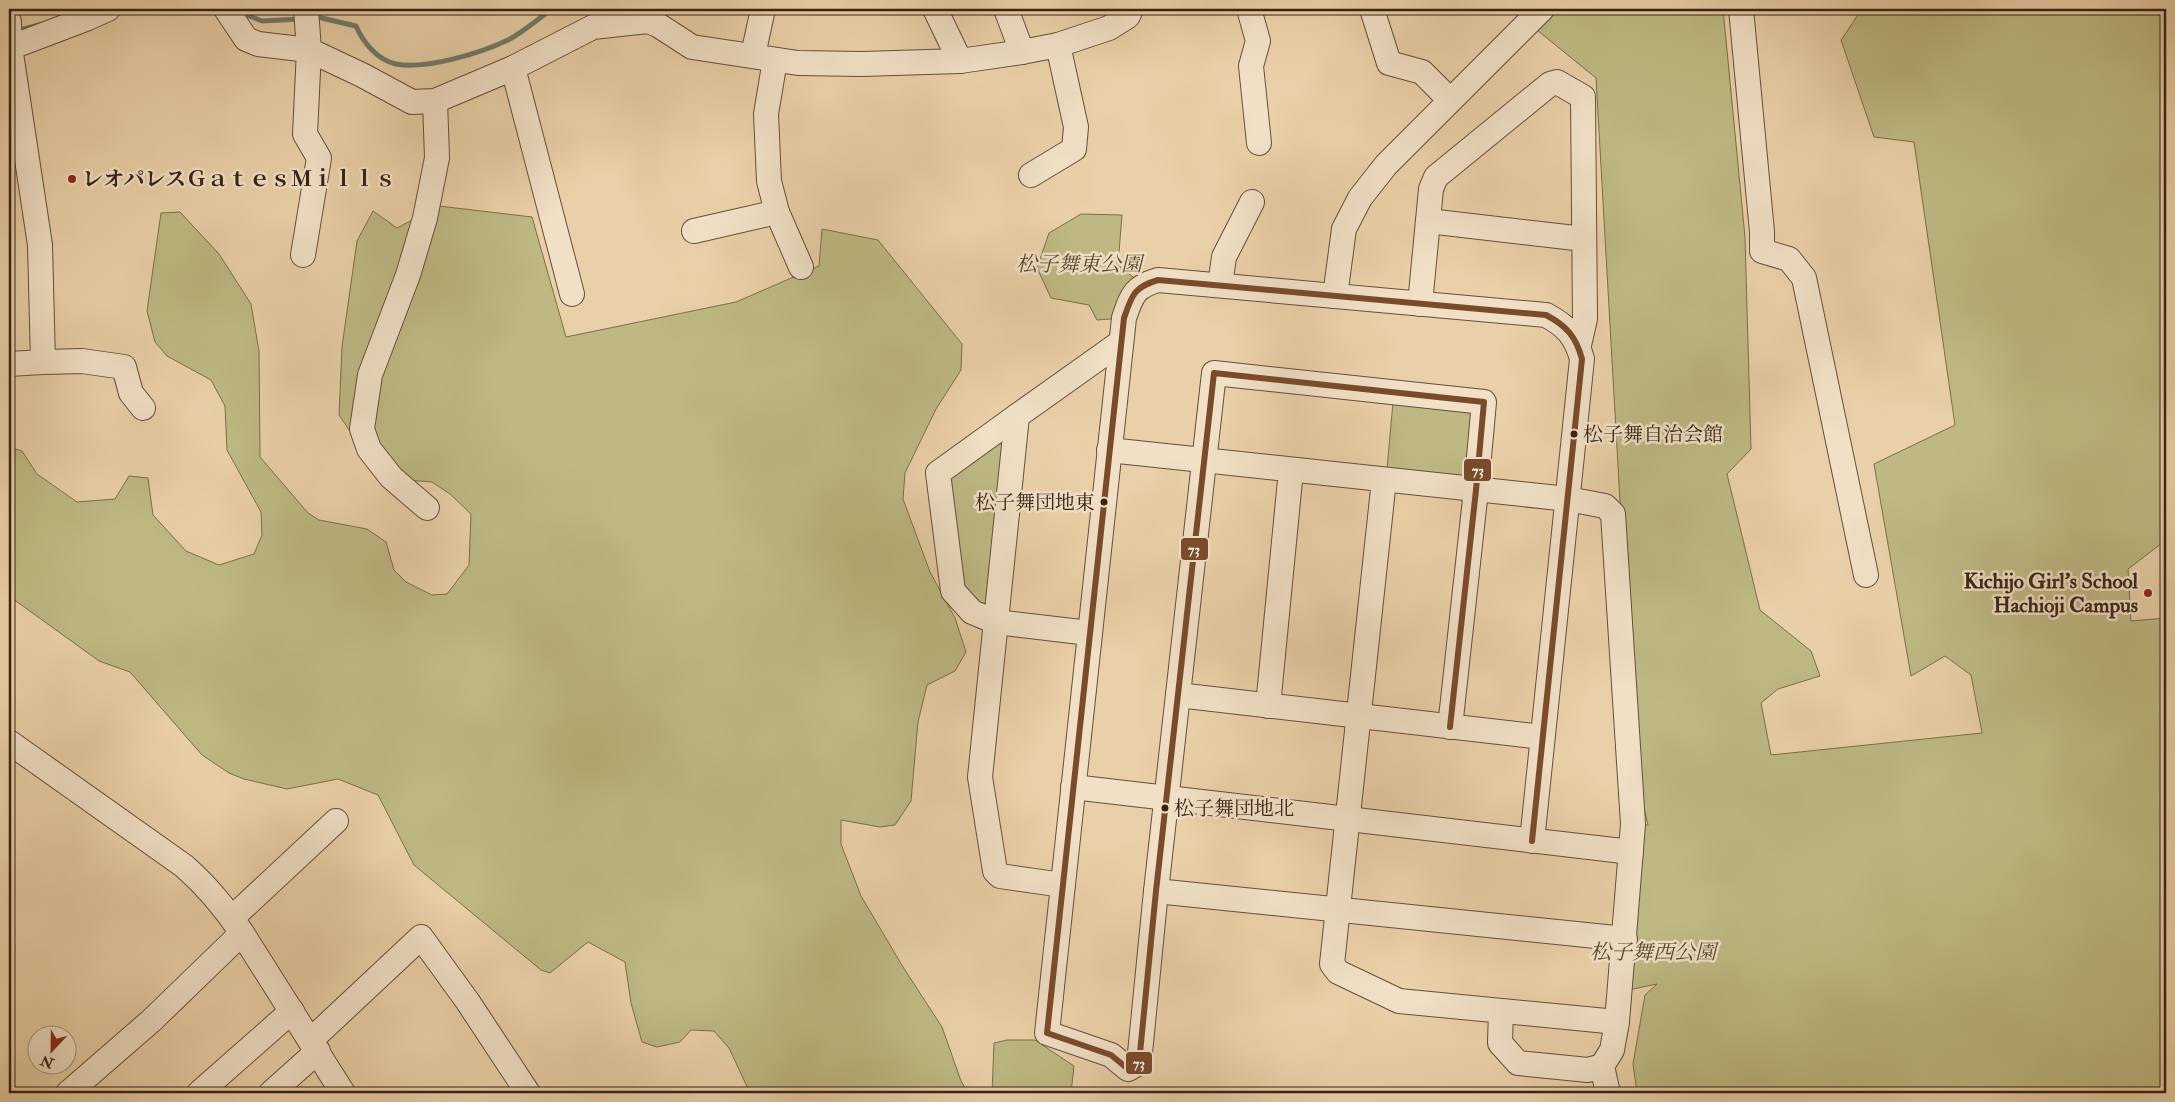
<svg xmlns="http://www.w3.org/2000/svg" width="2175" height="1102" viewBox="0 0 2175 1102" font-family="'IM FELL Double Pica','Noto Serif JP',serif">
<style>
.green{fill:#beb983;stroke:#7a6e4d}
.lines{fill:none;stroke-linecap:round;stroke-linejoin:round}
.stream{stroke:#727b6b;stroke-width:5}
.minor-casing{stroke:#644e3b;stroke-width:26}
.minor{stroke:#f1e0c6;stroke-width:24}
.bus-1-casing{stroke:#f1e0c6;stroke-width:10}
.bus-1{stroke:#7a4b2a;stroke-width:6}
.poi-dot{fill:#8f2418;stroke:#f1e0c6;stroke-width:2}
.bus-dot{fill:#372217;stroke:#f1e0c6;stroke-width:2}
.labels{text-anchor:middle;stroke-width:5;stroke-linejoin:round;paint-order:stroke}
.bus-label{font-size:20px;fill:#372217;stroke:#f1e0c6;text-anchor:start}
.poi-label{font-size:21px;font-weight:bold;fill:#372217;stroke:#f1e0c6;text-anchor:start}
.park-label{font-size:21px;font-style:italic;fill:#594832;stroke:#f1e0c6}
.line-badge{stroke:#f1e0c6;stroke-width:2}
.badge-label{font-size:14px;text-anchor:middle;font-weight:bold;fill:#fff}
</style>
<rect width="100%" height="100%" fill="#ead0a8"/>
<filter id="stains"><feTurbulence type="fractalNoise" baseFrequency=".004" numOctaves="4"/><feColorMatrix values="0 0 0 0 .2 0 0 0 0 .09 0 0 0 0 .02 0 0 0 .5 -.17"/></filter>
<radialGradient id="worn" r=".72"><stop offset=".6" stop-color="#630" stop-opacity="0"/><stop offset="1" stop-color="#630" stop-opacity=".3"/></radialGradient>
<g class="green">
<polygon points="1557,9 1723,9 1745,237 1751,449 1727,474 1760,610 1811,651 1820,676 1778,689 1761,703 1771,755 1982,733 1971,675 1945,656 1911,676 1874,464 1955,425 1914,142 1874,137 1841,40 1862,9 2166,9 2166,540 2128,569 2131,621 2166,618 2166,1093 1637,1093 1633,1064 1645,995 1657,984 1619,992 1633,824 1648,825 1641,795 1620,501 1596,78 1537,30"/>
<polygon points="439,206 532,217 566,337 736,302 819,266 822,229 878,240 962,344 961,370 936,409 905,473 903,499 930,572 955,618 966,652 955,671 927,685 918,722 911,801 895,825 880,827 841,820 841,844 861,896 903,967 942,1027 961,1081 968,1093 750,1093 729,1048 714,1031 691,1030 680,1042 657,1047 642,1042 631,1003 625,962 588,942 550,973 541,970 414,865 378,795 338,779 287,789 244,779 229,773 202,755 130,672 99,661 9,596 9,454 12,448 22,451 37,474 77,502 115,499 129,476 148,478 153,515 186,551 219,565 254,554 262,535 261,512 227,450 225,406 211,380 167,356 155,342 147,311 161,213 180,212 219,254 251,304 259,351 260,457 308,513 319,520 367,529 386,542 394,570 406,582 432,595 447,594 469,565 471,514 450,494 432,482 407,480 376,470 339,415 342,347 357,241 373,211 397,228"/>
<polygon points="1081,214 1122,215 1118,265 1143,285 1124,318 1097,320 1089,305 1051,298 1037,268 1049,233"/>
<polygon points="1394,391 1484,402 1476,490 1386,480"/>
<polygon points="1017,416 996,622 953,591 938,473"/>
<polygon points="1007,1040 1035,1040 1074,1066 1071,1093 992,1093 994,1043"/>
</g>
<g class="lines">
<g class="stream">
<polyline points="246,9 249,16 262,21 300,19"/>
<path d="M313 16 356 26C363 42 377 60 396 64 425 70 481 53 508 40 523 32 538 19 552 9"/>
<polyline points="16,31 39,25"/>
</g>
<defs>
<g id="minor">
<polyline points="226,9 246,39 258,44 309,50 362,75 412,102 435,101 513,68 593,27 611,25 648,21 658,25 692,47 798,63 862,64 960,61 1022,52 1058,45 1109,28 1128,16 1131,9"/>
<polyline points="935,9 960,61"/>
<polyline points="1006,9 1022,52"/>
<polyline points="1249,9 1258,41 1251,66 1259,143"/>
<polyline points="1372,9 1389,63 1422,72 1450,100"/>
<polyline points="1741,9 1762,232 1762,251 1789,259 1804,278 1866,575"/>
<polyline points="9,22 10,47 40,245 43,362 9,364"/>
<polyline points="9,48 88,18 108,9"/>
<polyline points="753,55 763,9"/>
<polyline points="775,60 766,114 769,181 777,212 801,267"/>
<polyline points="513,68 572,294"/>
<polyline points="1031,175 1074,149 1076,127 1058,45"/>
<polyline points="1428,221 1584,239"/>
<polyline points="694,231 777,212"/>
<polyline points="303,255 319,158 305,134 309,50 306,9"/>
<polyline points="1220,285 1224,257 1252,202"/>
<polyline points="1335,296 1344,229 1360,198 1386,165 1542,9"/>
<polyline points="1420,304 1431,189 1436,177 1550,84 1557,82 1583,97 1585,319 1579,345"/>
<polyline points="43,362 82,361 124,367 131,393 143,408"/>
<polyline points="1017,416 938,473 953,591 972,612 996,622 1089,633"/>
<polyline points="1109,450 1568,499 1605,506 1613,514 1633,824 1617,1022 1612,1050 1602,1066 1588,1070 1518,1063 1500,1043 1501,1011"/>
<polyline points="1384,480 1332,964 1338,972 1399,1001 1617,1022"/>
<polyline points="427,508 391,477 369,449 362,429 370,375 408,275 425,218 437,158 435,101"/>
<polyline points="1178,695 1542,737"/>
<polyline points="1268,706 1291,470"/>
<path d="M1450 727 1476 490 1484 402 1214 373 1156 891 1139 1063 1128 1069 1111 1055 1047 1033 1124 318C1132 295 1134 287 1158 280L1546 315C1567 326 1576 337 1582 359L1532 841"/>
<path d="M9 742 184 866C207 886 225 908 242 933L343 1093"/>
<polyline points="1073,787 1631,852"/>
<polyline points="1063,885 1000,876 995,871 980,777 1017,416 1121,342"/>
<polyline points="1156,891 1625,939"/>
<polyline points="232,918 336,821"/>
<polyline points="311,1040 421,937 468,1002 528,1093"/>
<polyline points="1602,1066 1608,1093"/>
<polyline points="68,1093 151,1021 242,933"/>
<polyline points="199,1093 292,1011"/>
<polyline points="271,1093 318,1051"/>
</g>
</defs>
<use href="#minor" class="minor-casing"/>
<use href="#minor" class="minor"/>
<defs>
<path id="bus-1" d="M1450 727 1476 490 1484 402 1214 373 1156 891 1139 1063 1128 1069 1111 1055 1047 1033 1124 318C1132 295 1134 287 1158 280L1546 315C1567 326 1576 337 1582 359L1532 841"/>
</defs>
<use href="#bus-1" class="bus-1-casing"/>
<use href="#bus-1" class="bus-1"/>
</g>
<g class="poi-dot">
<circle cx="72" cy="179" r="5"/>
<circle cx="2148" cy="593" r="5"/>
</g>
<g class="bus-dot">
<circle cx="1574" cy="434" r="4.5"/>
<circle cx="1104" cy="502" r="4.5"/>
<circle cx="1165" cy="808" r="4.5"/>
</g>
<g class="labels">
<g class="bus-label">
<text x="1583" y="441">松子舞自治会館</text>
<text x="1095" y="509" text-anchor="end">松子舞団地東</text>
<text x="1174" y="815">松子舞団地北</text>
</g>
<g class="poi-label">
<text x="82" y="186">レオパレスＧａｔｅｓＭｉｌｌｓ</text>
<text x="2138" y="588" text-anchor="end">Kichijo Girl's School<tspan x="2138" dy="24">Hachioji Campus</tspan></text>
</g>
<g class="park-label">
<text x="1079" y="271">松子舞東公園</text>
<text x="1653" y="959">松子舞西公園</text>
</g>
</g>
<g class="line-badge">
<rect x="1463" y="458" width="29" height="24" rx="5" fill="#7a4b2a"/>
<rect x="1180" y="537" width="29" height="24" rx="5" fill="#7a4b2a"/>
<rect x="1125" y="1051" width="28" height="24" rx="5" fill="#7a4b2a"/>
</g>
<g class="badge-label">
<text x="1478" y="475">73</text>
<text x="1194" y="554">73</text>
<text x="1139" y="1068">73</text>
</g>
<rect width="2175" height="1102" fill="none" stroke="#ead0a8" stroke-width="30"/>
<rect x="10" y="10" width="2155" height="1082" fill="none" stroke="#372217" stroke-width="2.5"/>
<rect x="15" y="15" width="2145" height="1072" fill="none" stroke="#372217"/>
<g transform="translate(52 1050) rotate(202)"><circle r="24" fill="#f1e0c6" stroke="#a79480"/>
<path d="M0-4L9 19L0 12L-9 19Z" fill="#8f2418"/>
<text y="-8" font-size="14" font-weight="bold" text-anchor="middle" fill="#372217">N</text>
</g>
<rect width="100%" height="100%" filter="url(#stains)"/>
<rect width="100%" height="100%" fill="url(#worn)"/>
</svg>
